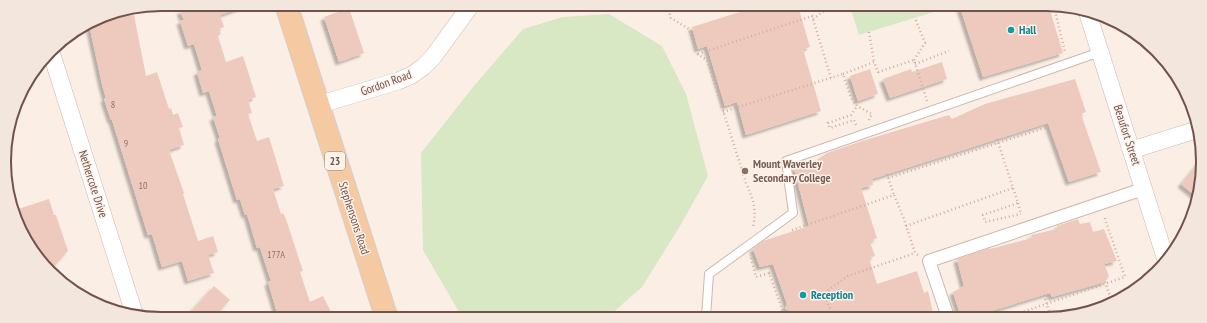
<svg xmlns="http://www.w3.org/2000/svg" width="1207" height="323" font-family="'PT Sans Narrow',sans-serif">
	<style>
		.green { fill: #d8e7c4 }
		.building { fill: #eecabe; filter: url(#shadow) }
		.lines { fill: none; stroke-linecap: round; stroke-linejoin: round }
		.service-casing { stroke: #cdb7af; stroke-width: 10 }
		.pedestrian-casing { stroke: #cdb7af; stroke-width: 14 }
		.minor-casing { stroke: #cdb7af; stroke-width: 18 }
		.primary-casing { stroke: #d7cfcd; stroke-width: 24 }
		.path { stroke: #d3ada1; stroke-width: 2.5; stroke-dasharray: 1 3; stroke-linecap: butt }
		.service { stroke: #fff; stroke-width: 8 }
		.pedestrian { stroke: #fff; stroke-width: 12 }
		.minor { stroke: #fff; stroke-width: 17 }
		.primary { stroke: #f5c9a1; stroke-width: 22 }
		.path-bridge { stroke: #d3ada1; stroke-width: 2.5; stroke-dasharray: 1 3; stroke-linecap: butt }
		.culture-dot { fill: #0f9aa8; stroke: #fef3ea; stroke-width: 1.5 }
		.education-dot { fill: #8d6e63; stroke: #fef3ea; stroke-width: 1.5 }
		.labels { text-anchor: middle; stroke-width: 3; stroke-linejoin: round; paint-order: stroke }
		.number-label { font-size: 10px; fill: #907168 }
		.shield { fill: #fef3ea; stroke: #9b837b; stroke-width: 1 }
		.shield-label { font-size: 11px; font-weight: bold; fill: #71534c }
		.culture-label { font-size: 12px; font-weight: bold; fill: #0d838f; stroke: #fef3ea; text-anchor: start }
		.street-label { font-size: 12px; fill: #71534c; stroke: #fef3ea }
		.education-label { font-size: 12px; font-weight: bold; fill: #785e54; stroke: #fef3ea; text-anchor: start }
		.rim { fill: none; stroke: #71534c; stroke-width: 2 }
	</style>
	<defs>
		<filter id="shadow"><feDropShadow dx="-3.5" dy="3.5" stdDeviation="1" flood-color="#0004"/></filter>
	</defs>
	<rect width="100%" height="100%" fill="#fbefe5"/>
	<path class="green" d="M 850,6 L 950,7 L 859,35 Z
		M 609,14 L 662,46 L 686,94 L 708,176 L 680,226 L 642,287 L 609,316 L 468,317 L 459,312 L 423,250 L 421,153 L 473,87 L 523,29 L 563,17 Z"/>
	<path class="building" d="M 199,4 L 246,4 L 246,6 L 220,15 L 224,27 L 219,29 L 221,34 L 218,36 L 226,62 L 243,56 L 256,97 L 248,100 L 252,113 L 248,114 L 257,141 L 269,137 L 284,186 L 273,189 L 281,214 L 283,213 L 286,219 L 298,256 L 303,271 L 300,272 L 310,302 L 323,296 L 331,312 L 328,313 L 330,316 L 278,316 L 268,282 L 271,281 L 260,247 L 257,248 L 247,214 L 245,215 L 240,199 L 237,200 L 232,184 L 218,139 L 220,138 L 213,117 L 217,116 L 209,91 L 203,93 L 197,72 L 202,70 L 194,44 L 188,46 L 180,21 L 184,20 L 180,11 Z
		M 759,6 L 798,6 L 810,47 L 803,49 L 821,111 L 746,135 L 737,102 L 725,106 L 707,46 L 698,49 L 692,27 Z
		M 960,7 L 1049,7 L 1063,53 L 983,77 Z
		M 349,8 L 364,53 L 339,62 L 324,17 Z
		M 133,10 L 146,76 L 157,72 L 169,109 L 171,108 L 173,115 L 178,113 L 183,127 L 179,128 L 184,145 L 169,150 L 184,193 L 183,194 L 198,241 L 213,236 L 218,252 L 208,255 L 214,273 L 188,281 L 182,261 L 162,267 L 152,234 L 148,235 L 112,120 L 111,120 L 104,99 L 106,98 L 102,84 L 89,24 L 101,16 Z
		M 942,62 L 947,79 L 890,98 L 883,79 L 911,69 L 912,72 Z
		M 870,69 L 878,94 L 858,101 L 850,76 Z
		M 1075,79 L 1086,112 L 1081,114 L 1101,172 L 1069,182 L 1048,123 L 872,179 L 873,185 L 861,188 L 877,238 L 870,242 L 875,256 L 869,258 L 877,284 L 917,271 L 924,293 L 928,291 L 934,317 L 833,317 L 831,311 L 813,317 L 793,317 L 793,312 L 785,309 L 787,304 L 773,264 L 760,267 L 753,249 L 763,241 L 809,226 L 794,168 L 817,160 L 827,153 L 862,141 L 949,115 L 952,119 L 985,104 Z
		M 1200,161 L 1200,192 L 1198,198 L 1181,184 Z
		M 49,199 L 54,215 L 56,215 L 68,251 L 51,270 L 37,258 L 22,227 L 24,226 L 18,209 Z
		M 1078,219 L 1080,224 L 1090,222 L 1093,232 L 1104,229 L 1117,261 L 1104,264 L 1109,276 L 1105,282 L 1052,297 L 1050,293 L 972,317 L 969,310 L 960,314 L 953,292 L 964,286 L 957,259 L 990,248 L 990,249 L 1032,238 L 1031,235 L 1057,229 L 1057,226 Z
		M 214,286 L 230,300 L 215,316 L 187,316 Z"/>
	<g class="lines">
		<defs>
			<path id="service" d="M 706,317 L 709,274 L 793,213 L 786,161 L 1100,52"/>
			<path id="pedestrian" d="M 948,317 L 929,261 L 1143,189"/>
			<path id="minor" d="M 1087,11 L 1166,260
				M 51,52 L 135,316
				M 318,105 L 398,81 L 412,75 L 423,67 L 433,57 L 471,5
				M 1132,150 L 1199,129"/>
			<path id="primary" d="M 286,4 L 386,316"/>
		</defs>
		<use href="#service" class="service-casing"/>
		<use href="#pedestrian" class="pedestrian-casing"/>
		<use href="#minor" class="minor-casing"/>
		<use href="#primary" class="primary-casing"/>
		<path class="path" d="M 667,6 L 671,18 L 689,29 L 697,54 L 707,60 L 746,183 C 753,199 757,209 753,227
			M 958,7 L 981,80
			M 1054,7 L 1065,52
			M 813,19 L 831,6
			M 869,32 L 874,62
			M 698,54 L 812,16 L 831,78
			M 914,60 L 925,43 L 915,18
			M 915,64 L 949,51
			M 843,74 L 874,62 L 878,72 L 914,60 L 927,101
			M 723,112 L 843,74 L 851,98 L 857,106 L 872,114 L 869,120
			M 856,125 L 854,120 L 830,128 L 828,123 L 851,115 L 857,106
			M 997,139 L 1018,203 L 983,215 L 985,222 L 1021,214
			M 887,174 L 894,195
			M 888,178 L 1048,127 L 1064,171
			M 1018,203 L 1021,214
			M 906,226 L 1013,188
			M 792,230 L 894,195 L 904,219 L 915,253 L 918,255
			M 751,258 L 756,277 L 769,273 L 785,317
			M 769,273 L 776,271
			M 993,311 L 996,318
			M 832,312 L 825,298 L 827,291 L 848,276 L 915,253
			M 784,316 L 793,312
			M 1005,318 L 1125,277 L 1104,216"/>
		<use href="#service" class="service"/>
		<use href="#pedestrian" class="pedestrian"/>
		<use href="#minor" class="minor"/>
		<use href="#primary" class="primary"/>
		<path class="path-bridge" d="M 1105,282 L 1113,304
			M 1044,295 L 1051,318"/>
	</g>
	<g class="culture-dot">
		<circle cx="1011" cy="30" r="4"/>
		<circle cx="803" cy="295" r="4"/>
	</g>
	<circle class="education-dot" cx="745" cy="171" r="4"/>
	<g class="labels">
		<g class="number-label">
			<text x="113" y="108">8</text>
			<text x="126" y="147">9</text>
			<text x="143" y="189">10</text>
			<text x="276" y="258">177A</text>
		</g>
		<rect class="shield" x="325" y="152" width="20" height="18" rx="3"/>
		<g class="shield-label">
			<text x="335" y="165">23</text>
		</g>
		<g class="culture-label">
			<text x="1019" y="34">Hall</text>
			<text x="811" y="299">Reception</text>
		</g>
		<g class="street-label">
			<text transform="translate(386 83) rotate(-20)" y="4">Gordon Road</text>
			<text transform="translate(1127 135) rotate(72)" y="4">Beaufort Street</text>
			<text transform="translate(93 184) rotate(72)" y="4">Nethercote Drive</text>
			<text transform="translate(354 218) rotate(72)" y="4">Stephensons Road</text>
		</g>
		<g class="education-label">
			<text x="753" y="168">Mount Waverley<tspan x="753" dy="14">Secondary College</tspan></text>
		</g>
	</g>
	<path d="M0 0H1207V323H0ZM161 11H1046A150 150 0 0 1 1196 161V162A150 150 0 0 1 1046 312H161A150 150 0 0 1 11 162V161A150 150 0 0 1 161 11Z" fill="#f3e6dd" fill-rule="evenodd"/>
	<path class="rim" d="M161 11H1046A150 150 0 0 1 1196 161V162A150 150 0 0 1 1046 312H161A150 150 0 0 1 11 162V161A150 150 0 0 1 161 11Z"/>
</svg>
